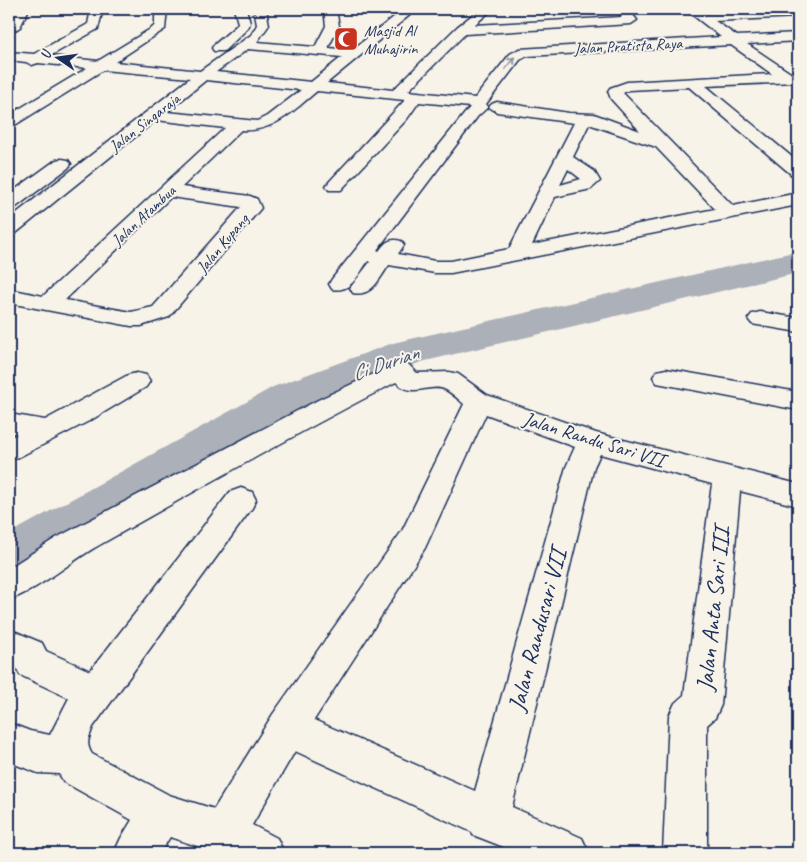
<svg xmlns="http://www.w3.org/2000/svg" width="807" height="862" font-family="Caveat,sans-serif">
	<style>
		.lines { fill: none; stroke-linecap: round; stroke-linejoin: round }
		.river { fill: #acb0b9; fill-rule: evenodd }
		.minor-casing { stroke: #1b2f5e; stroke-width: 3 }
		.minor { fill: #f7f3e8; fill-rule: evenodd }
		.oneway { stroke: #8991a3 }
		.labels { text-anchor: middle; stroke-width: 4; stroke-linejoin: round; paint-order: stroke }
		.far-poi-label { font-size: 16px; fill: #1b2f5e; stroke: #f7f3e8; text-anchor: start }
		.far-street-label { font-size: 16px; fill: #1b2f5e; stroke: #f7f3e8 }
		.street-label { font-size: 20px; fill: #1b2f5e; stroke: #f7f3e8 }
		.water-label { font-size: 21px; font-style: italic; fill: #465679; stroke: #f7f3e8 }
		.near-street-label { font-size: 24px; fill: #1b2f5e; stroke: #f7f3e8 }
	</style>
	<rect width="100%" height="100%" fill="#f7f3e8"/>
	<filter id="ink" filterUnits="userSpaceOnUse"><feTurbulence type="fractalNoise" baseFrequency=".02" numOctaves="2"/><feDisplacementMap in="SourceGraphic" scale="10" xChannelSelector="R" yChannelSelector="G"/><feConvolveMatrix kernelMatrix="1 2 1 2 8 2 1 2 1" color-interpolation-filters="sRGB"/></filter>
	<g filter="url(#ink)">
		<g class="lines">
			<path class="river" d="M 798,251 L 798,273 L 421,362 L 305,409 L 29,577 L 9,584 L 9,534 L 273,387 L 393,343 Z"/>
			<defs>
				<path id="minor" d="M 17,9 L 29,9 L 20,27 L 9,34 L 9,24 Z
					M 91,9 L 103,9 L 98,29 L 50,56 L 98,61 L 152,28 L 155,25 L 155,9 L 167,9 L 165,29 L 115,62 L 200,71 L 251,35 L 257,25 L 254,9 L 266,9 L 269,25 L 257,42 L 315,47 L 326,26 L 324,9 L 336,9 L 339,26 L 328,48 L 352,50 L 404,9 L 417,9 L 327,83 L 393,90 L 457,27 L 480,9 L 493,9 L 474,25 L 622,17 L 616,9 L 628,9 L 637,20 L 631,24 L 465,34 L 408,91 L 475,98 L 510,54 L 519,49 L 721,37 L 685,9 L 698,9 L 706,14 L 798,10 L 798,17 L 715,21 L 737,36 L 798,33 L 798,41 L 747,44 L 795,76 L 797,79 L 795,82 L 706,86 L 798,162 L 798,176 L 792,175 L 689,87 L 629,90 L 623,93 L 733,206 L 798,193 L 798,205 L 451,273 L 435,273 L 389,265 C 379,279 372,297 353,293 L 350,288 L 370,262 L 368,261 C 358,275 351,293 332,289 L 329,284 L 332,279 L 470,107 L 419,102 L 407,119 L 341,190 L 329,190 L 326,186 L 329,182 L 405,100 L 317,91 C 294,110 273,133 241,130 L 182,187 L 250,196 L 257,199 L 261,208 L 169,317 L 141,326 L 131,326 L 9,303 L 9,289 L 43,296 L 225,128 L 156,120 L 16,233 L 9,235 L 9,219 L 190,78 L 103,70 L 15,125 L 9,127 L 9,115 L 87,68 L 38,63 L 32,65 L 26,62 L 9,60 L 9,52 L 34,54 L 88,24 ZM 731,45 L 772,74 L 627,82 L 610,88 L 608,91 L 611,99 L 640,131 L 594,114 L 569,113 L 497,102 L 492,104 L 489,107 L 497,112 L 574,123 L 509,249 L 451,261 L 435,261 L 398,254 L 404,245 L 401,241 C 389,238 386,242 379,251 L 377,250 L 478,116 L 488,107 L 486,104 L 520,60 L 527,56 ZM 248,49 L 342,57 L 311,82 L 216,72 ZM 206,80 L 301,90 L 267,116 L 257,121 L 167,112 ZM 589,124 L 656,147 L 715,209 L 532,245 L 555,197 L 591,189 L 600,181 L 594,171 L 573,157 ZM 568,169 L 581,179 L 560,185 ZM 171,197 L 241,207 L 153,307 L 131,312 L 65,300 Z
					M 234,9 L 246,9 L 250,23 L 248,28 L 224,51 L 214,51 L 212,48 L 214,45 L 236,26 L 238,23 Z
					M 62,159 L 68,160 L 71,164 L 68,168 L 16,207 L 9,209 L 9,194 L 56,160 Z
					M 760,312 L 798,318 L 798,332 L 752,324 L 748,319 L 752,314 Z
					M 399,362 L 408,364 L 417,373 L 449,372 L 458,374 L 487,395 L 596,433 L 798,484 L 798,506 L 740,491 L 721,705 L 715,718 L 707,725 L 707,853 L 663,853 L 669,716 L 675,703 L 684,695 L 712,484 L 600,454 L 594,467 L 512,807 L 582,838 L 589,853 L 519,853 L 473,835 L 472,832 L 295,751 L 252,825 L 277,838 L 284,853 L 218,853 L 170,837 L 160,853 L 114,853 L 121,838 L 132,820 L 64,782 L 59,774 L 38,773 L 9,762 L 9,723 L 30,731 L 50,735 L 69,698 L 20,675 L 16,667 L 9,663 L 9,629 L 42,643 L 46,651 L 90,671 L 230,492 L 241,488 L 252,492 L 256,500 L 252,508 L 93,727 C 89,738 85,743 92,754 L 169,795 L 214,809 L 273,714 L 402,531 L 464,404 C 458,399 451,392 444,389 C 428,383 413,399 396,382 C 297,433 200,488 103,543 C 73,559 40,589 9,600 L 9,568 L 56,538 L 318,400 ZM 486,414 L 575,447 L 566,467 L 475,791 L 314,720 L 425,548 Z
					M 666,369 L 798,392 L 798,410 L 657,383 L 653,377 L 657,371 Z
					M 137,373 L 146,375 L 150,381 L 146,387 L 91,420 L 19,457 L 9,460 L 9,438 L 17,434 L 9,432 L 9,414 L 45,420 L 128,375 Z"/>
			</defs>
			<use href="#minor" class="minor-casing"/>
			<use href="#minor" class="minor"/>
		</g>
		<defs><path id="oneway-shaft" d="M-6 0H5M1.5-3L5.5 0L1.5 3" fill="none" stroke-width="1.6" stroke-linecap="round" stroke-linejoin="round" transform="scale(1.25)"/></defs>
		<use class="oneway" href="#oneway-shaft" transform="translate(510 63) rotate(-52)"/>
	</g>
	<defs>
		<symbol id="mosque-square" viewBox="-11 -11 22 22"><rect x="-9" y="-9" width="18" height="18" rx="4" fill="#c8321e" stroke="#f7f3e8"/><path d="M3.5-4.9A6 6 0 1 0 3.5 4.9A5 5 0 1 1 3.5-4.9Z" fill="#fff"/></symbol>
	</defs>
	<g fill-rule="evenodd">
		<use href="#mosque-square" x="332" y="25" width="28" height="28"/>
	</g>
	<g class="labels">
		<g class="far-poi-label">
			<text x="364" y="36">Masjid Al<tspan x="364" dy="18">Muhajirin</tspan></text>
		</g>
		<g class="far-street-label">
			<text transform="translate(628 45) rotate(-3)" y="6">Jalan Pratista Raya</text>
			<text transform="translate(144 122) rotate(-38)" y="6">Jalan Singaraja</text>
			<text transform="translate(143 215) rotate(-43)" y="6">Jalan Atambua</text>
			<text transform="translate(222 243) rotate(-50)" y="6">Jalan Kupang</text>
		</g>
		<g class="street-label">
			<text transform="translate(594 439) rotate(17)" y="7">Jalan Randu Sari VII</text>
		</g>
		<g class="water-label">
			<text transform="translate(385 363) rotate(-19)" y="7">Ci Durian</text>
		</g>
		<g class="near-street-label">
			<text transform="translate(713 609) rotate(-84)" y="8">Jalan Anta Sari III</text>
			<text transform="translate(537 630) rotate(-75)" y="8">Jalan Randusari VII</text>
		</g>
	</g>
	<rect width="807" height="862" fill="none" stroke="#f7f3e8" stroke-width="30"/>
	<rect x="15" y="15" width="777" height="832" fill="none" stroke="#1b2f5e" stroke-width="2" filter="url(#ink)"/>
	<g transform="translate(58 58) rotate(283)" stroke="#f7f3e8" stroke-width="4" paint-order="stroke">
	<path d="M0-4L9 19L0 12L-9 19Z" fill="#1b2f5e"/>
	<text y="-8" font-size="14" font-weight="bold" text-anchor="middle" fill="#1b2f5e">U</text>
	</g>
</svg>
